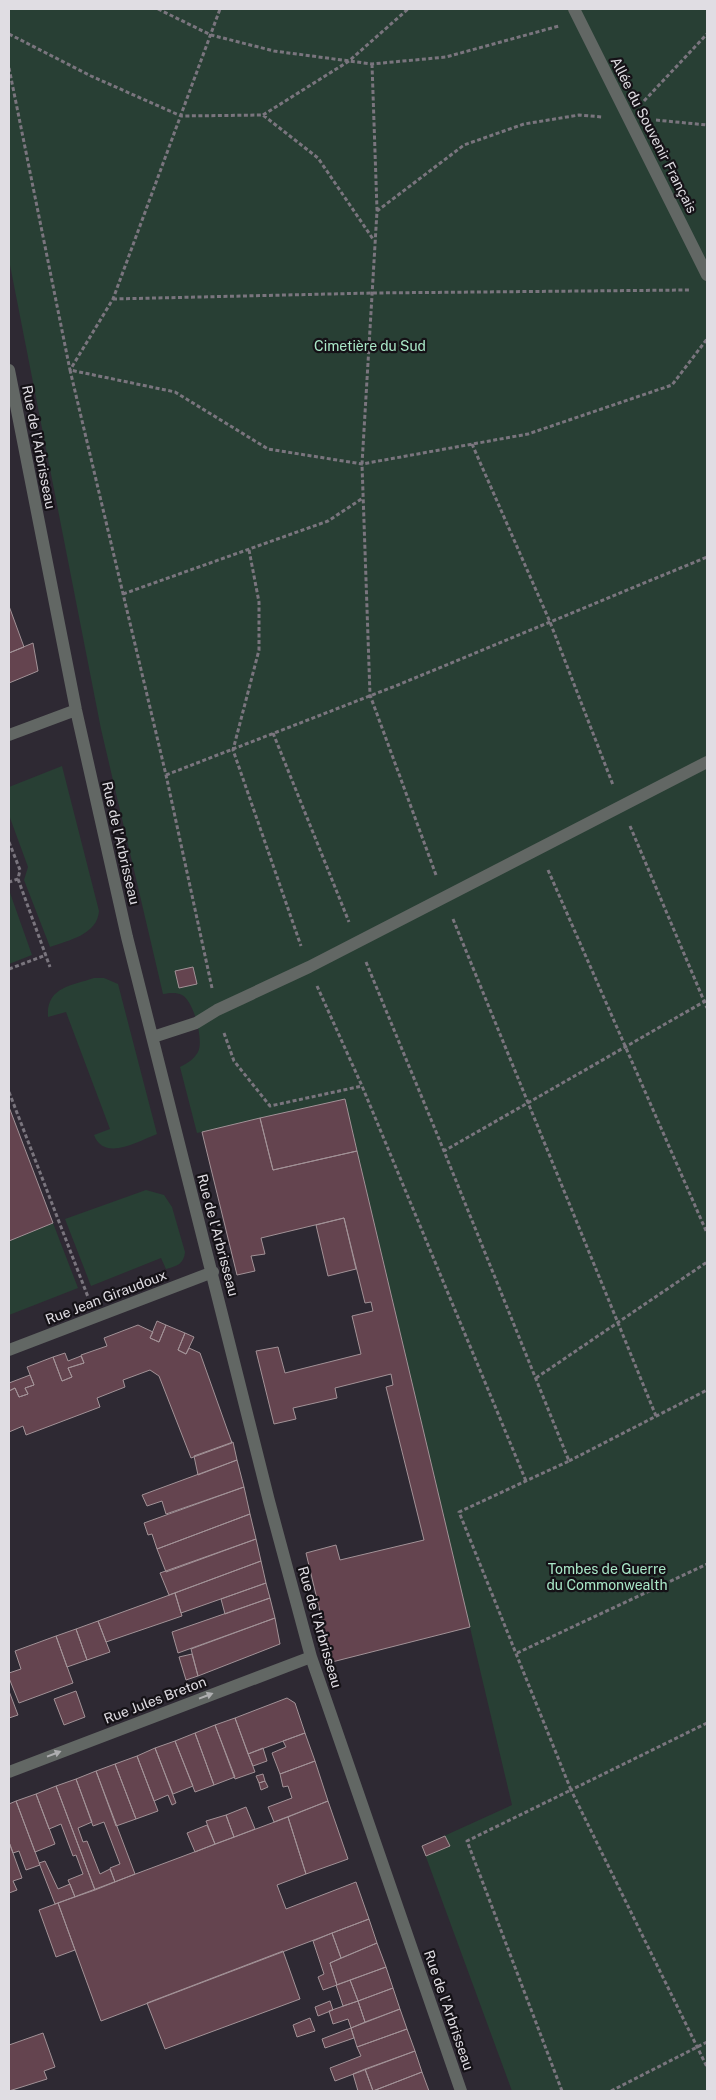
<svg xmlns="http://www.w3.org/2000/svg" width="716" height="2100" font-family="'Public Sans',sans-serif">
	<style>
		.green { fill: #283f34 }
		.building { fill: #64444f; stroke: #a29297 }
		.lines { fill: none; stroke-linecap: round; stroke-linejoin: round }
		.path { stroke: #7a757e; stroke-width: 3; stroke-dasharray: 4 2.5; stroke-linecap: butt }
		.street { stroke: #626764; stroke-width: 12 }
		.oneway { fill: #aeaeb0 }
		.labels { text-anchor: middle; stroke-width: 4.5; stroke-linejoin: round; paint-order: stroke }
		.street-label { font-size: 14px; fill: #e0dde3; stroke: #151217 }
		.park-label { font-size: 14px; fill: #aae8c8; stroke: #151217 }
	</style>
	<rect width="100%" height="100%" fill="#2e2933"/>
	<path class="green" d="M 9,9 L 707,9 L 707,2091 L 512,2091 L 422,1846 L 512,1805 L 345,1099 L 197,1133 L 180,1067 C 188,1063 193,1060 198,1052 C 204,1041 194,1001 182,995 C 176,992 170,993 163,994 L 101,729 L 9,260 Z
		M 62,766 L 99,911 C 97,935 69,940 50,947 L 24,880 L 28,867 L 9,815 L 9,787 Z
		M 9,890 L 32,955 L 9,964 Z
		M 94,978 L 104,978 L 118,984 L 157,1134 C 139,1141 104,1162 94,1135 L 110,1129 L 66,1012 L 48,1017 C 46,987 71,986 94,978 Z
		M 146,1190 L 164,1195 L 172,1207 L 185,1252 C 184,1264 177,1266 166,1269 L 161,1258 L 91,1286 L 65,1219 Z
		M 53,1223 L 78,1288 L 9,1315 L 9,1241 Z"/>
	<path class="building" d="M 9,606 L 24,647 L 9,653 Z
		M 33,643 L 38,671 L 9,683 L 9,653 Z
		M 193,967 L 197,984 L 179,988 L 175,971 Z
		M 345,1099 L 357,1151 L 273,1170 L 260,1118 Z
		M 9,1107 L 53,1223 L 9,1241 Z
		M 260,1118 L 273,1170 L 357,1151 L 470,1627 L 332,1662 L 306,1553 L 336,1545 L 340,1560 L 424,1540 L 386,1387 L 393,1385 L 391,1374 L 335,1388 L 337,1398 L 293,1408 L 296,1419 L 274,1424 L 256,1351 L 278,1347 L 285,1373 L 361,1354 L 352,1316 L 373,1311 L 371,1302 L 365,1303 L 344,1218 L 261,1238 L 265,1254 L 251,1256 L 255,1271 L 237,1275 L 202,1132 Z
		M 344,1218 L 356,1269 L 328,1276 L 316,1225 Z
		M 157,1321 L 166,1325 L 159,1342 L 150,1338 Z
		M 138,1325 L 153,1332 L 150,1338 L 159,1342 L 166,1325 L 185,1333 L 178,1350 L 186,1354 L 189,1348 L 200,1353 L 232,1443 L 191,1458 L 159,1376 L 150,1370 L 123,1380 L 125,1387 L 97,1398 L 100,1407 L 26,1435 L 23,1426 L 9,1432 L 9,1391 L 15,1388 L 19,1397 L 28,1394 L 25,1388 L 34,1385 L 27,1367 L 53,1357 L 62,1381 L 72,1377 L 68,1368 L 84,1363 L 81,1355 L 107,1346 L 104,1338 Z
		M 185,1333 L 194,1337 L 186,1354 L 178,1350 Z
		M 65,1353 L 68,1361 L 81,1356 L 84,1363 L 68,1368 L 72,1377 L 62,1381 L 53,1357 Z
		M 30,1375 L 34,1385 L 25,1388 L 28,1394 L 19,1397 L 15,1388 L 9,1391 L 9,1383 Z
		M 233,1442 L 237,1460 L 198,1475 L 194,1456 Z
		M 237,1460 L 244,1487 L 166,1514 L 162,1501 L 147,1506 L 142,1495 Z
		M 244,1487 L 250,1514 L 157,1549 L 152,1534 L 148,1535 L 144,1523 Z
		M 250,1514 L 256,1539 L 166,1572 L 157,1549 Z
		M 256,1539 L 261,1561 L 169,1595 L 160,1573 Z
		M 261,1561 L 266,1583 L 181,1613 L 175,1593 Z
		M 266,1583 L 270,1598 L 225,1614 L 221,1599 Z
		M 175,1593 L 182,1616 L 106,1642 L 98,1621 Z
		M 270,1598 L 275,1618 L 178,1653 L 172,1632 Z
		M 275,1618 L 280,1644 L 198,1676 L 191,1649 Z
		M 98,1621 L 110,1652 L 87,1660 L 76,1629 Z
		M 76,1629 L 87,1660 L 67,1667 L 56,1636 Z
		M 56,1636 L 73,1683 L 19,1703 L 9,1678 L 9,1673 L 21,1669 L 15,1651 Z
		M 192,1654 L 198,1676 L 186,1680 L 179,1657 Z
		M 9,1691 L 18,1715 L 9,1718 Z
		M 76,1691 L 85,1717 L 64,1725 L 54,1699 Z
		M 287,1698 L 295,1703 L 305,1733 L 248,1754 L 235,1718 Z
		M 235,1718 L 255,1772 L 235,1779 L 215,1725 Z
		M 215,1725 L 235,1777 L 214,1785 L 195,1733 Z
		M 195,1733 L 214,1785 L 195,1792 L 175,1741 Z
		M 305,1733 L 315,1761 L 280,1774 L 272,1753 L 286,1747 L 283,1741 Z
		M 175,1741 L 193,1786 L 173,1794 L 155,1748 Z
		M 155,1748 L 176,1803 L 172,1805 L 168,1795 L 154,1801 L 137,1756 Z
		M 263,1748 L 267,1761 L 253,1766 L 248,1754 Z
		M 137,1756 L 158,1811 L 136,1819 L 115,1764 Z
		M 315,1761 L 328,1801 L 274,1822 L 268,1807 L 292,1798 L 288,1786 L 283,1787 L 280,1774 Z
		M 115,1764 L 136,1819 L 116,1826 L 96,1771 Z
		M 96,1771 L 135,1874 L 115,1882 L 110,1868 L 120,1864 L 104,1822 L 93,1826 L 76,1779 Z
		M 263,1774 L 265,1781 L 259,1783 L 256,1776 Z
		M 76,1779 L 92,1822 L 78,1828 L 83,1842 L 87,1841 L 100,1874 L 110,1869 L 115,1882 L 95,1890 L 56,1786 Z
		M 265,1781 L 268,1787 L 261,1790 L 259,1783 Z
		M 56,1786 L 95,1890 L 75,1897 L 68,1880 L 83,1874 L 76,1855 L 73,1856 L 61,1824 L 49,1829 L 36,1794 Z
		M 36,1794 L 55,1844 L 35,1852 L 16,1801 Z
		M 16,1801 L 40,1865 L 26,1870 L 19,1851 L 13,1853 L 9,1842 L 9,1804 Z
		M 328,1801 L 348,1859 L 306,1874 L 288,1817 Z
		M 246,1807 L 255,1829 L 234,1837 L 226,1815 Z
		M 226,1815 L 234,1837 L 215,1844 L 206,1821 Z
		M 288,1817 L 306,1874 L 277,1885 L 286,1909 L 356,1882 L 369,1919 L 101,2021 L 58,1903 Z
		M 207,1825 L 215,1844 L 195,1852 L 187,1833 Z
		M 445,1836 L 450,1846 L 426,1856 L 422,1846 Z
		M 9,1842 L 22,1878 L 13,1881 L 17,1890 L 9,1893 Z
		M 45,1861 L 58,1889 L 70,1884 L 75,1897 L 55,1904 L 39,1863 Z
		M 58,1903 L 75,1950 L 56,1957 L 39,1910 Z
		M 369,1919 L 377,1943 L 341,1958 L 332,1933 Z
		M 332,1933 L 341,1958 L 330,1963 L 337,1985 L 323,1990 L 318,1977 L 324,1974 L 313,1941 Z
		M 377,1943 L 386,1967 L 337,1985 L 330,1963 Z
		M 283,1951 L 300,1999 L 165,2049 L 147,2003 Z
		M 386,1967 L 393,1988 L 358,2001 L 350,1980 Z
		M 350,1980 L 358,2001 L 343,2006 L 336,1985 Z
		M 393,1988 L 400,2009 L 365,2022 L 358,2001 Z
		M 330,2001 L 333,2010 L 318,2016 L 315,2007 Z
		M 358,2001 L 365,2022 L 351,2028 L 348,2019 L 333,2024 L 329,2011 Z
		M 400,2009 L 407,2029 L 357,2047 L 351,2028 Z
		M 310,2018 L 315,2031 L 297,2037 L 293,2025 Z
		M 351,2028 L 354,2038 L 325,2048 L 322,2039 Z
		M 407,2029 L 415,2051 L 335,2081 L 330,2068 L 361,2056 L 357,2047 Z
		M 43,2033 L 55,2067 L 44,2071 L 47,2079 L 9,2091 L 9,2045 Z
		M 415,2051 L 422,2072 L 373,2091 L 365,2069 Z
		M 365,2069 L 373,2091 L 358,2091 L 353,2074 Z
		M 422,2072 L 429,2091 L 372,2091 L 373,2091 Z"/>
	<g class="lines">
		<path class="path" d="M 158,9 L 211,35 L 274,51 L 372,64 L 446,57 L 559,26
			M 9,34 L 91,76 L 181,116 L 263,115 L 318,158 L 373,239
			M 372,64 L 377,210
			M 9,68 L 70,370 L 113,299 L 220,9
			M 644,101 L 707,34
			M 263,115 L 349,61 L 408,9
			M 656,120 L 707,125
			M 113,299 L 372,293 L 689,290
			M 472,444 L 550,622 L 613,785
			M 249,550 L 259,602 L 259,650 L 233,750 L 301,946
			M 123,594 L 328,521 L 363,498
			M 273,733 L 349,922
			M 166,775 L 398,685 L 707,557
			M 630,826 L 707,1008
			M 9,842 L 20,870 L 18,879 L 9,882
			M 548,870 L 707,1233
			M 436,875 L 370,695 L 362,464 L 377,211 L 464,145 L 524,124 L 579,115 L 602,117
			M 18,879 L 50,967
			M 453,919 L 656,1416
			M 366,962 L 444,1151
			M 9,969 L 46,955
			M 317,986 L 362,1086 L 526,1481
			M 212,988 L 166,775 L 70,370 L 175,392 L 268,449 L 362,464 L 528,434 L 672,385 L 707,339
			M 224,1033 L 234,1061 L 270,1106 L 362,1086
			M 9,1092 L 88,1297
			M 536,1378 L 707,1262
			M 569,1461 L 707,1390
			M 517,1653 L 707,1564
			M 707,1723 L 571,1790 L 707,2067
			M 562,2091 L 467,1841 L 571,1790 L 459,1512 L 569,1461 L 444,1151 L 707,1000
			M 611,2091 L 707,2042"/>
		<path class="street" d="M 574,9 L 707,275
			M 9,370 L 76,710 L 127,937 L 269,1501 L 311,1657 L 461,2091
			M 9,735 L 76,710
			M 153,1037 L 196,1023 L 217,1010 L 309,967 L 707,762
			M 9,1350 L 213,1272
			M 9,1772 L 311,1657"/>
	</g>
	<defs><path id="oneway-solid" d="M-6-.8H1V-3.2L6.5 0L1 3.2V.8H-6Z" transform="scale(1.25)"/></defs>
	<g class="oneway">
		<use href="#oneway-solid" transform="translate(206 1696) rotate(-21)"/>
		<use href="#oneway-solid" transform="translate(54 1754) rotate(-21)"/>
	</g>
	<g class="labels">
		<g class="street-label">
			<text transform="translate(654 135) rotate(63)" y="5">Allée du Souvenir Français</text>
			<text transform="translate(39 447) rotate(79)" y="5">Rue de l'Arbrisseau</text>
			<text transform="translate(121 843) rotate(77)" y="5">Rue de l'Arbrisseau</text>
			<text transform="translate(218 1235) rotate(75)" y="5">Rue de l'Arbrisseau</text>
			<text transform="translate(106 1297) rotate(-21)" y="5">Rue Jean Giraudoux</text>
			<text transform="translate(320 1627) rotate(74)" y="5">Rue de l'Arbrisseau</text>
			<text transform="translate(155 1700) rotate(-21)" y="5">Rue Jules Breton</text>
			<text transform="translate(449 2010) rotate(71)" y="5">Rue de l'Arbrisseau</text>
		</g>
		<g class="park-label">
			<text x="370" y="351">Cimetière du Sud</text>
			<text x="607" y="1574">Tombes de Guerre<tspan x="607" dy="16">du Commonwealth</tspan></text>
		</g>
	</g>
	<rect width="716" height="2100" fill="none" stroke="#e0dde3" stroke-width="20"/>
</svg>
